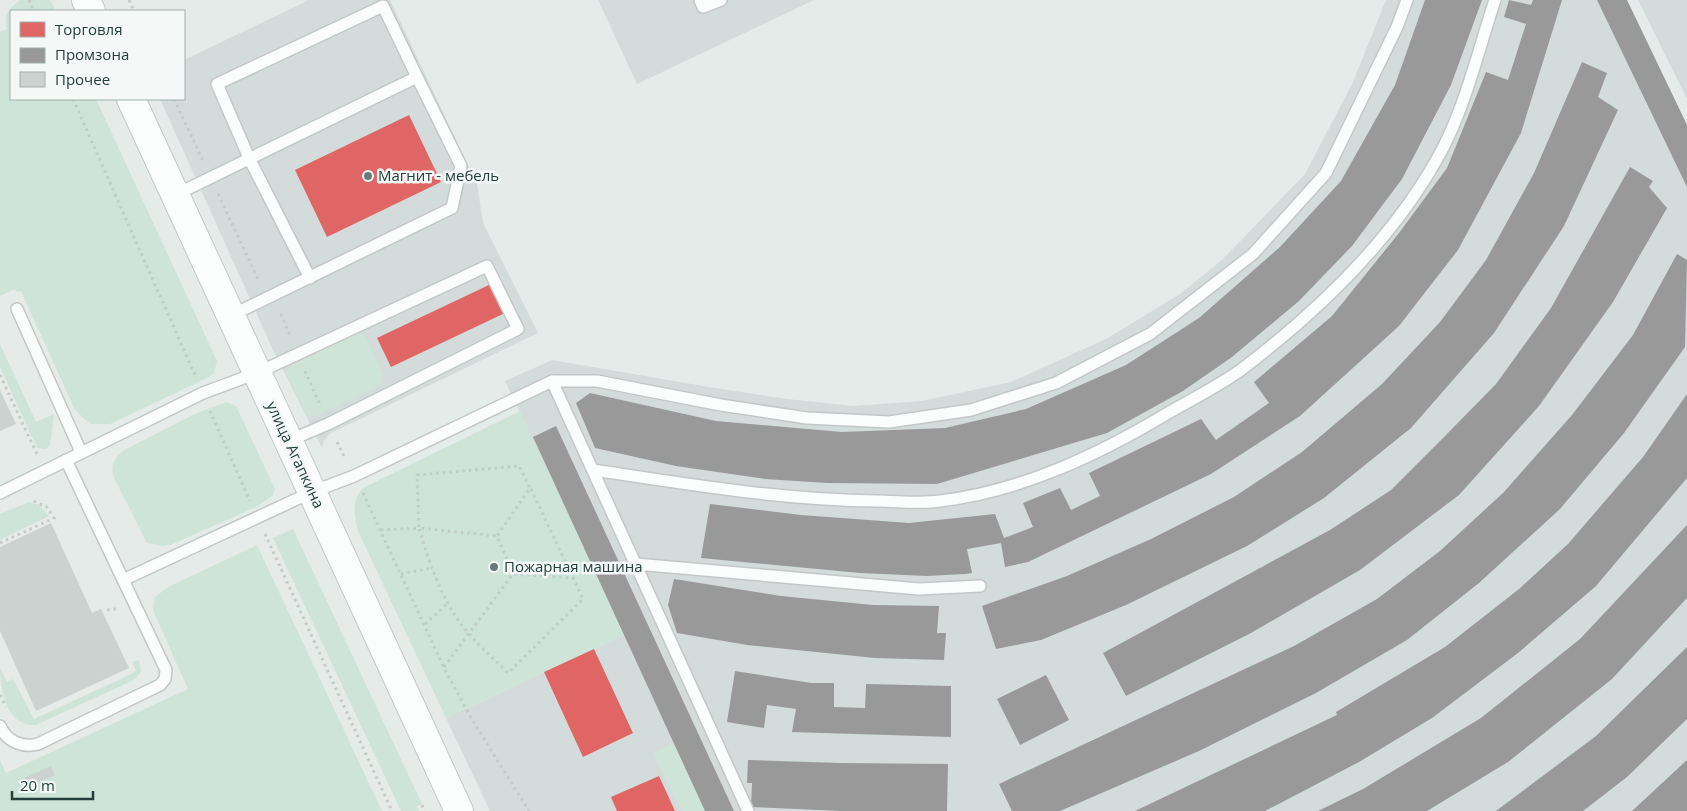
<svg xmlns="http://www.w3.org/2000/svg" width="1687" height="811" font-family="'Open Sans',sans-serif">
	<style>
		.built { fill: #d3dcda }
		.green { fill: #cee4d8 }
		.shops { fill: #e06666 }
		.industry { fill: #999 }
		.building { fill: #ccd2d0 }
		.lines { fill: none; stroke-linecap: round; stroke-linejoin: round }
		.lane-casing { stroke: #c2c8c6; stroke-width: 14 }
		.secondary-casing { stroke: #c1c8c7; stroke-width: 30 }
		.path { stroke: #c1cbc9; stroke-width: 3; stroke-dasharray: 2.5 4; stroke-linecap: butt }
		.lane { stroke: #fbfcfc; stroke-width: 11 }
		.secondary { stroke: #fbfcfc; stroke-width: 28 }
		.poi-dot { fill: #667b79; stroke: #f4f9f8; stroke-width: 2 }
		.labels { text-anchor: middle; stroke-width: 5; stroke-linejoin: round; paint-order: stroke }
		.poi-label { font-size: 15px; fill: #223f3c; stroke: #f4f9f8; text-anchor: start }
		.street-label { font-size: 15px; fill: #223f3c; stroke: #f4f9f8 }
	</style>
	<rect width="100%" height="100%" fill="#e5ebe9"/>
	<path class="built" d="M 309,0 L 390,0 L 477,184 L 483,223 L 538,333 L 331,433 L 324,440 L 322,448 L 273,350 L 160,99 L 184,99 L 184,60 Z
		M 598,0 L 814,0 L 637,84 Z
		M 1386,0 L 1627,0 L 1687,125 L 1687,811 L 490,811 L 446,718 L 624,635 L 505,381 L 552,360 L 709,387 L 787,399 L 853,406 L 922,401 L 1011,382 L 1106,339 L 1180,294 L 1222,260 L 1305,174 L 1352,84 Z
		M 1638,0 L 1687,0 L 1687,99 Z"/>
	<path class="green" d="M 21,0 L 50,0 L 56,11 L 11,11 L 11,99 L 96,99 L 217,361 L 214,373 L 209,377 L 110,424 L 90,424 L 75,410 L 21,291 L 17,292 L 15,289 L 0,296 L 0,32 L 7,29 C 2,15 10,7 21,0 Z
		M 358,333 L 366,338 L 383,375 L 382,382 L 375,388 L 314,417 L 305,415 L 286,373 L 287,368 Z
		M 0,344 L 36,422 L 54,414 L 50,445 L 46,449 L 37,448 L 0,367 Z
		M 226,402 L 236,406 L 275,489 L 273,495 L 258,506 L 173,544 L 162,546 L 147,543 L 113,476 C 111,463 115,458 124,450 L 195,414 Z
		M 520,411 L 624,635 L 446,718 L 358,531 C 354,515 351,501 363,488 Z
		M 29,502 L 39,505 L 49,516 L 0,540 L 0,514 Z
		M 293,529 L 422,804 L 417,806 L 419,811 L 401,811 L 273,538 Z
		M 257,545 L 382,811 L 0,811 L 0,760 L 6,773 L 188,689 L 153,610 L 155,597 L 168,587 Z
		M 139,660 L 141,672 L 134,680 L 36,725 C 7,727 0,691 0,668 L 7,682 L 13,679 L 34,719 L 125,677 L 136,671 L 132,662 Z
		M 674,743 L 705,811 L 682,811 L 653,753 Z"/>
	<path class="shops" d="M 409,115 L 441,182 L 327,237 L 295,170 Z
		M 491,284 L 505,313 L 391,367 L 377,338 Z
		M 594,649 L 633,733 L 583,757 L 544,672 Z
		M 659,776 L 675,811 L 617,811 L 611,797 Z"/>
	<path class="industry" d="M 1425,0 L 1482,0 L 1451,85 L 1402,179 L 1352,246 L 1299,301 L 1232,357 L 1183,391 L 1107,433 L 937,484 L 827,483 L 765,479 L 676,466 L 595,448 L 576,403 L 590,393 L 716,421 L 842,432 L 945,428 L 1026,409 L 1126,365 L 1199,318 L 1280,247 L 1341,181 L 1395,85 Z
		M 1509,0 L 1531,5 L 1533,0 L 1562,0 L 1521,133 L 1458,250 L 1399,326 L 1300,416 L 1211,474 L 1028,562 L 1005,567 L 1001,543 L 967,549 L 972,573 L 965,574 L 927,576 L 860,573 L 701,558 L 710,504 L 801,515 L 909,523 L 995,514 L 1004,538 L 1033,527 L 1023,503 L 1060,488 L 1071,510 L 1100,496 L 1089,473 L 1201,419 L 1216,440 L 1269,403 L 1254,382 L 1332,316 L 1399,233 L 1447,168 L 1486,72 L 1508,80 L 1526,24 L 1504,17 Z
		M 1597,0 L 1627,0 L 1687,125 L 1687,187 Z
		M 1582,62 L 1607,73 L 1598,97 L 1618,110 L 1564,226 L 1494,333 L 1411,428 L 1324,498 L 1247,546 L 1126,605 L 1041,640 L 996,649 L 982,606 L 1067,576 L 1151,539 L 1234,497 L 1302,452 L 1382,384 L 1440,322 L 1486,260 L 1534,173 Z
		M 1630,167 L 1653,181 L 1649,187 L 1667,208 L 1613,302 L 1539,406 L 1459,495 L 1360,570 L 1251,633 L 1126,696 L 1103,653 L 1330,530 L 1391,490 L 1444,437 L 1496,384 L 1551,308 Z
		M 1677,254 L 1687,260 L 1685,347 L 1624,433 L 1560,509 L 1479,583 L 1407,640 L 1316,693 L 1199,751 L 1060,811 L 1012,811 L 999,784 L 1294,646 L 1377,599 L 1440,551 L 1504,492 L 1572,415 L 1633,335 Z
		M 1687,394 L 1687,478 L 1596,586 L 1518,653 L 1432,718 L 1359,762 L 1265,811 L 1135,811 L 1337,715 L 1336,712 L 1445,647 L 1519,589 L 1568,544 L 1643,457 Z
		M 556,426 L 734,811 L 705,811 L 533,437 Z
		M 1687,525 L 1687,598 L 1612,679 L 1508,762 L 1427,811 L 1318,811 L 1363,789 L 1481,718 L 1580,639 Z
		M 674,579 L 781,596 L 873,605 L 939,606 L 937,633 L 946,633 L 944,660 L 875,658 L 747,645 L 677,633 L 668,605 Z
		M 1687,647 L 1687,719 L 1627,777 L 1583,811 L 1496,811 L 1596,736 Z
		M 735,671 L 811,683 L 834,683 L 834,707 L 865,708 L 866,684 L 951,686 L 951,737 L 792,732 L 796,709 L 767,705 L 764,728 L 727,722 Z
		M 1046,675 L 1069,720 L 1020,745 L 997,699 Z
		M 748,760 L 840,763 L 948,764 L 947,811 L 842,811 L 751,807 L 752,783 L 747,783 Z
		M 1687,760 L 1687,811 L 1632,811 Z"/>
	<path class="building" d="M 0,390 L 16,424 L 0,431 Z
		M 51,523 L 92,613 L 101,609 L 129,668 L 36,711 L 0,631 L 0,547 Z
		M 51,766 L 55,775 L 26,788 L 22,779 Z"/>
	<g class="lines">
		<defs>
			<path id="lane" d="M 700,0 L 703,7 L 721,0
				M 175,195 L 417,77 L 461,166 L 452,208 L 230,316
				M 310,278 L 250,160 L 217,84 L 383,6 L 417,77
				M 17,309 L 81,452
				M 552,381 L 597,381 L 721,405 L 807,418 L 889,422 L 971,410 L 1056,383 L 1150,334 L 1253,254 L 1326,173 L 1397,27 L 1407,0
				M 593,470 C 687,484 781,500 877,501 C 898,501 920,504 940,501 C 1022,491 1098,455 1168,413 C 1192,399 1219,386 1242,369 C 1321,309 1398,235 1444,146 C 1467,100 1479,48 1495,0
				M 0,493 L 203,393 L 257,373 L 487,266 L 518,329 L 328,424 L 288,441
				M 636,564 L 919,589 L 980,586
				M 123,580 L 312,492 L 354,476 L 552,381 L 748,811
				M 0,726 C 7,742 23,748 38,744 L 160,685 L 165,679 L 166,670 L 66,460"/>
			<path id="secondary" d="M 86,0 L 91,11
				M 131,99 L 459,811"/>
		</defs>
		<use href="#lane" class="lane-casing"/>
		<use href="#secondary" class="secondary-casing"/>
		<path class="path" d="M 29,0 L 34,11
			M 129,0 L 134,11
			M 73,99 L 195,375
			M 174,99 L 203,161
			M 218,194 L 259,281
			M 281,314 L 291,338
			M 305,371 L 321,407
			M 0,375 L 37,454
			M 210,411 L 250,501
			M 337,442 L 345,458
			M 531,489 L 573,578
			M 363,493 L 444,668 L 471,718 L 529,811
			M 381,530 L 419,528 L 417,475 L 519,466 L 530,488 L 497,536 L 513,574 L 573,578 L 583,599 L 508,673 C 495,660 481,648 470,635 C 443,605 430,565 419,528 L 497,536
			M 265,534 L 392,811
			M 0,543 L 54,518 L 47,507 L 31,500
			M 401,574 L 431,568
			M 107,610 L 116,609
			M 425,624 L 448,603
			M 444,667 L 513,574
			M 0,695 L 6,707
			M 422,805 L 425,811"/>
		<use href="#lane" class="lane"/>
		<use href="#secondary" class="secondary"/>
	</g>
	<g class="poi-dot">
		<circle cx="368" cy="176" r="5"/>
		<circle cx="494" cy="567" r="5"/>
	</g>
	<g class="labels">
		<g class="poi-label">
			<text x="378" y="181">Магнит - мебель</text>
			<text x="504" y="572">Пожарная машина</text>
		</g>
		<g class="street-label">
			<text transform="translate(295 455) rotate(65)" y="5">улица Агапкина</text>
		</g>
	</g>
	<rect x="10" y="10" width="175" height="90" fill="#f4f9f8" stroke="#a0afad"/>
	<rect x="20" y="22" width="25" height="15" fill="#e06666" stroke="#a0afad"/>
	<text x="55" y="35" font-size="15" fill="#223f3c">Торговля</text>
	<rect x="20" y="48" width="25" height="15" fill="#999999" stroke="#a0afad"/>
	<text x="55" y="60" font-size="15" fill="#223f3c">Промзона</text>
	<rect x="20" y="72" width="25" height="15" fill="#ccd2d0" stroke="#a0afad"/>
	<text x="55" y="85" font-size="15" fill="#223f3c">Прочее</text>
	<path d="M12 791v8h81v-8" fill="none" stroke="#223f3c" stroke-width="2.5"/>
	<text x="20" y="791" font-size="15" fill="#223f3c" stroke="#f4f9f8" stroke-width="4" paint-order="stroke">20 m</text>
</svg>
